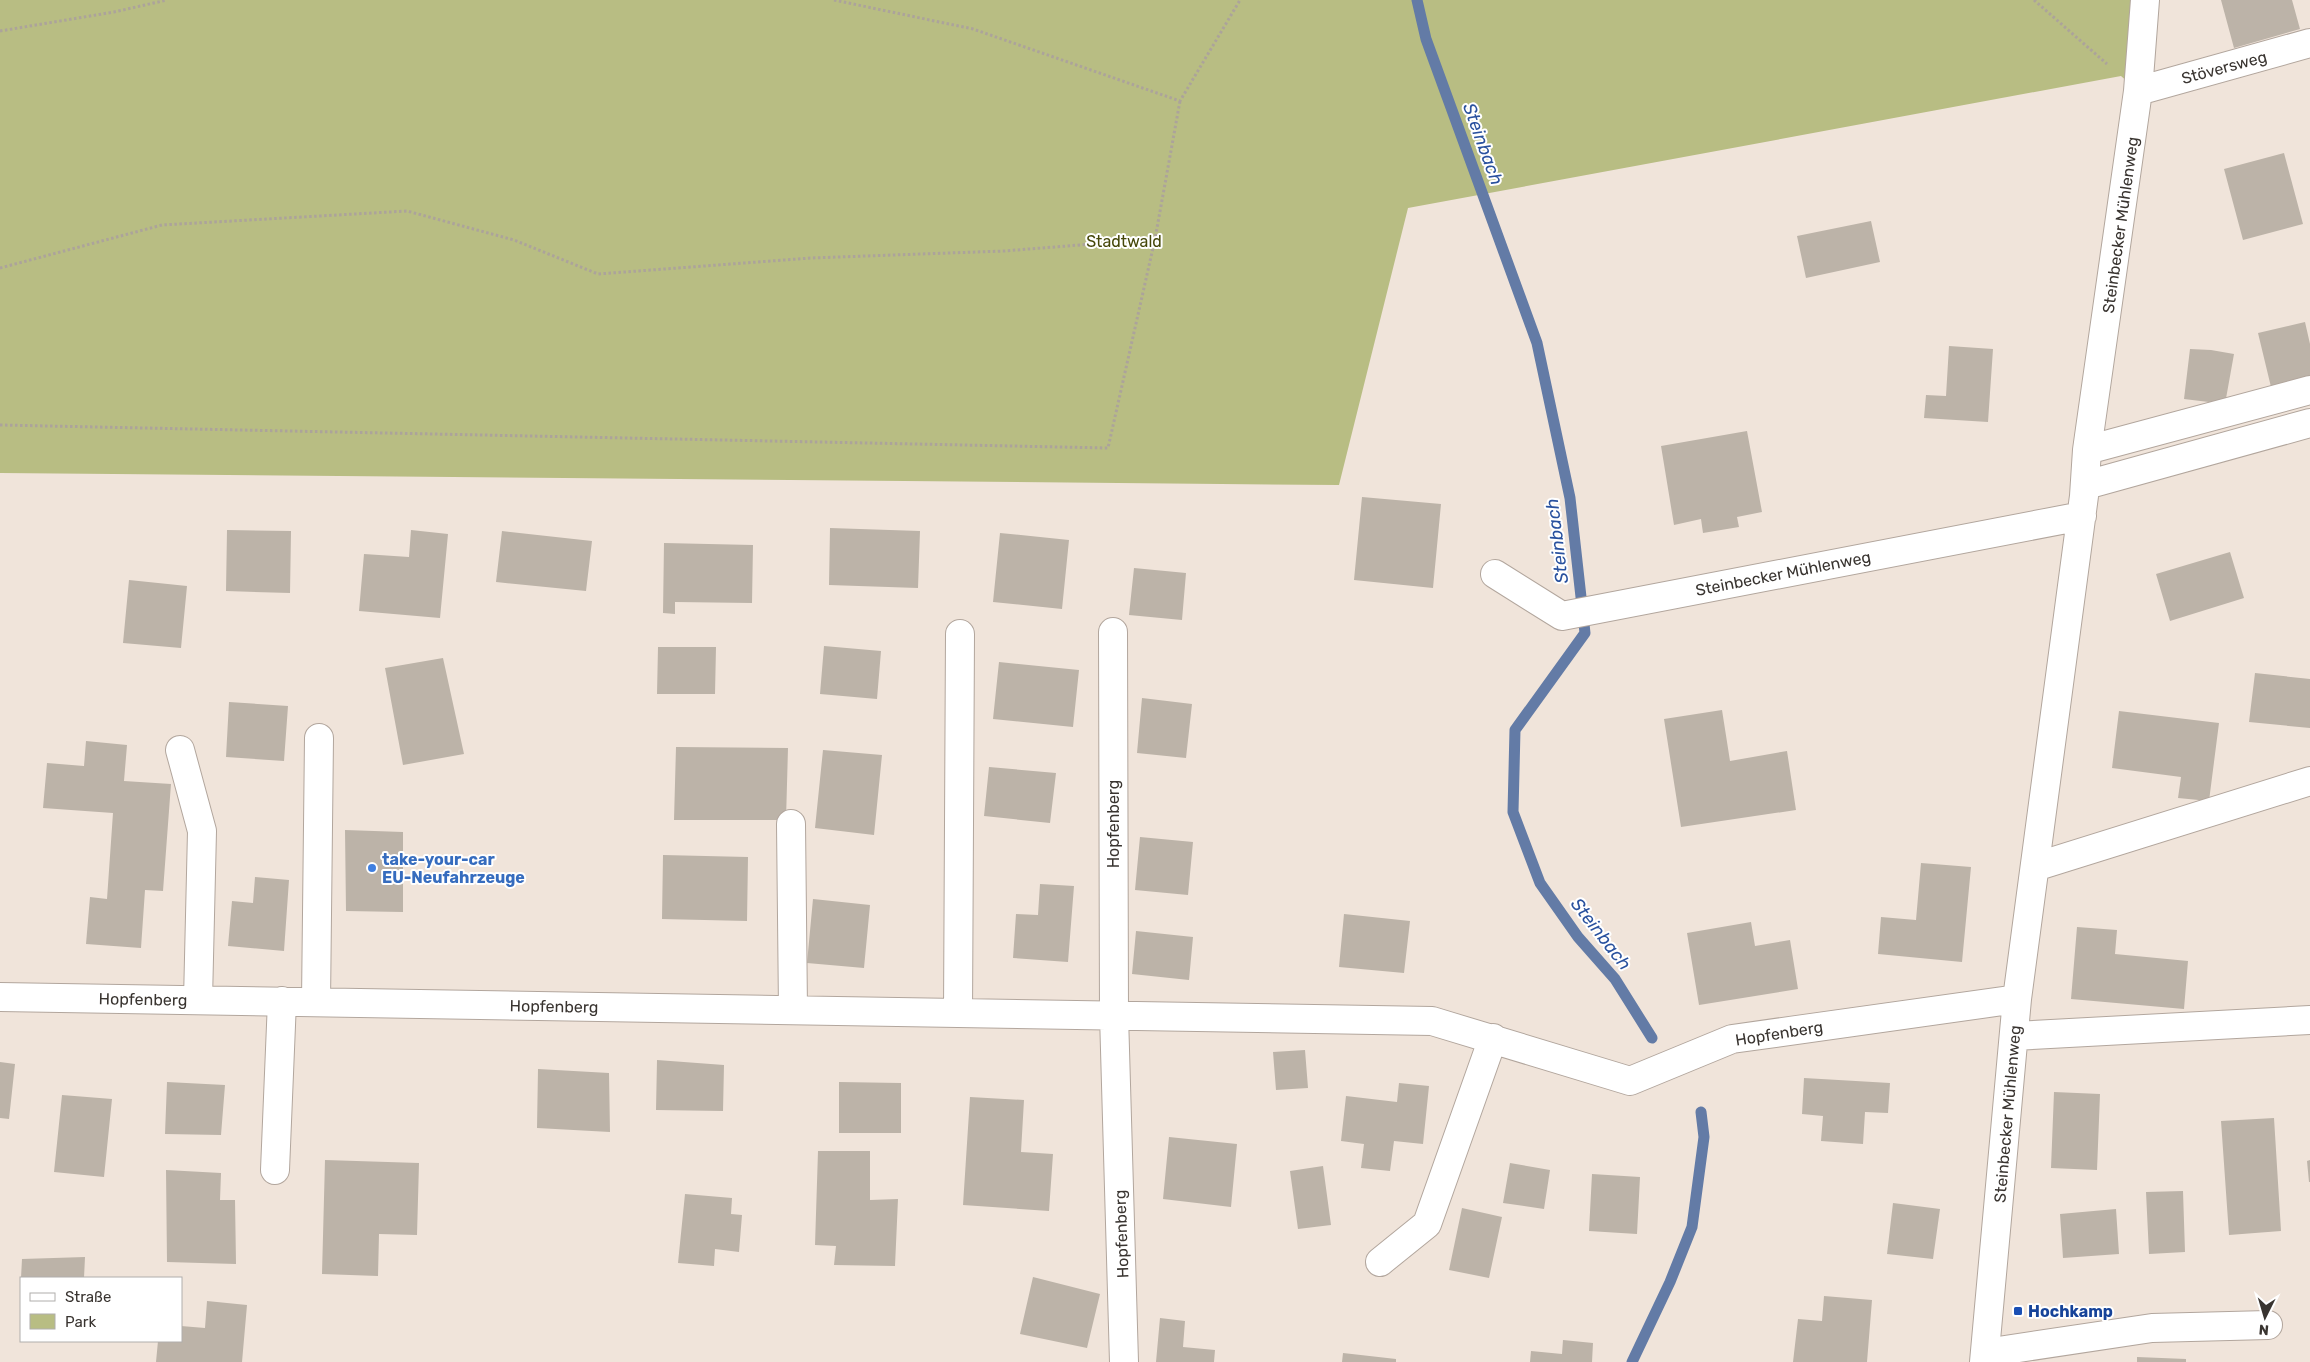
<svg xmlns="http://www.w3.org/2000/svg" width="2310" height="1362" font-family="Rubik,sans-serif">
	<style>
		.green { fill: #b8bd83 }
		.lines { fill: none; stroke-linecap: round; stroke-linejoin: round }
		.stream { stroke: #637ba6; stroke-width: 11 }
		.building { fill: #bcb3a8 }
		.minor-casing { stroke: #b2a69d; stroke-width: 30 }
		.path { stroke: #aca39b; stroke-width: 3; stroke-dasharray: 2.5 2.5; stroke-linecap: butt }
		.minor { stroke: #fff; stroke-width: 28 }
		.shop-dot { fill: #3f7fe0; stroke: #fff; stroke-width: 2 }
		.transit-dot { fill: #1a4fb4; stroke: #fff; stroke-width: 2 }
		.labels { text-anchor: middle; stroke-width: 4; stroke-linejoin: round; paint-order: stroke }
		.street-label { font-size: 16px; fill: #393430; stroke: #fff }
		.park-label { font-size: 16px; fill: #454709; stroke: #fff }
		.shop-label { font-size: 16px; font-weight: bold; fill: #366cbe; stroke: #fff; text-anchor: start }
		.transit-label { font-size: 16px; font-weight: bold; fill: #164399; stroke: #fff; text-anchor: start }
		.water-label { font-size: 18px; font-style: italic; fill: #29519e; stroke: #fff }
	</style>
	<rect width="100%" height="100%" fill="#f0e4da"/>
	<path class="green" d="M 0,0 L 2145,0 L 2138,91 L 2121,76 L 1408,208 L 1339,485 L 0,473 Z"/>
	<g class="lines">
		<path class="stream" d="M 1417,0 L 1426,39 L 1537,343 L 1570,498 L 1585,633 L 1515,730 L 1513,812 L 1540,883 L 1578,937 L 1615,979 L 1652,1038
			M 1632,1362 L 1670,1282 L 1692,1227 L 1704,1137 L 1701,1112"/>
	</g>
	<path class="building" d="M 2221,0 L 2292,0 L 2300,29 L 2234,48 Z
		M 2284,153 L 2303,224 L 2243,240 L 2224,169 Z
		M 1871,221 L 1880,262 L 1806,278 L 1797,236 Z
		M 2305,322 L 2310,344 L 2310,378 L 2271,387 L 2258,333 Z
		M 1949,346 L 1993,349 L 1988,422 L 1924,418 L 1926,395 L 1946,396 Z
		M 2190,349 L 2211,350 L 2234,354 L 2225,404 L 2184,399 Z
		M 1747,431 L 1762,512 L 1737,517 L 1739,527 L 1703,533 L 1701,519 L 1674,525 L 1661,446 Z
		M 1362,497 L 1441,504 L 1433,588 L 1354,580 Z
		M 830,528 L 920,531 L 918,588 L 829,585 Z
		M 227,530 L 291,531 L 290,593 L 226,591 Z
		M 411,530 L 448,534 L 440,618 L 359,611 L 364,554 L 409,557 Z
		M 502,531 L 592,541 L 586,591 L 496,582 Z
		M 1000,533 L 1069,540 L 1062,609 L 993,602 Z
		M 664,543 L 753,545 L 752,603 L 675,602 L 675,614 L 663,613 Z
		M 2230,552 L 2244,598 L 2170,621 L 2156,574 Z
		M 1134,568 L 1186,573 L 1182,620 L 1129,615 Z
		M 129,580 L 187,586 L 181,648 L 123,643 Z
		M 824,646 L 881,651 L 877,699 L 820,694 Z
		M 658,647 L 716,647 L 715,694 L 657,694 Z
		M 443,658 L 464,754 L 403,765 L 385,668 Z
		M 999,662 L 1079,670 L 1073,727 L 993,719 Z
		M 2255,673 L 2310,679 L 2310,728 L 2249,722 Z
		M 1142,698 L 1192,704 L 1186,758 L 1137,753 Z
		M 229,702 L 288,706 L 284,761 L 226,757 Z
		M 1722,710 L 1730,761 L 1787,751 L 1796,810 L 1681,827 L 1664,719 Z
		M 2119,711 L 2219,723 L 2209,801 L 2178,798 L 2181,777 L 2112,768 Z
		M 86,741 L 127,745 L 124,781 L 171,784 L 163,891 L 145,890 L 141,948 L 86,944 L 90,897 L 107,899 L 113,813 L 43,808 L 47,763 L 84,766 Z
		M 676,747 L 788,748 L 786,820 L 674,820 Z
		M 823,750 L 882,755 L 874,835 L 815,828 Z
		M 989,767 L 1056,773 L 1050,823 L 984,816 Z
		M 345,830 L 403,832 L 403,912 L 346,911 Z
		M 1140,837 L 1193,842 L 1188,895 L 1135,890 Z
		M 663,855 L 748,857 L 747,921 L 662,919 Z
		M 1921,863 L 1971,867 L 1962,962 L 1878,954 L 1881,917 L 1916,920 Z
		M 255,877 L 289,880 L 284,951 L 228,946 L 232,901 L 253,903 Z
		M 1040,884 L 1074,886 L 1068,962 L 1013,958 L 1016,914 L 1038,915 Z
		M 813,899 L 870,905 L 864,968 L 807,963 Z
		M 1344,914 L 1410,921 L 1404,973 L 1339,967 Z
		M 1751,922 L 1755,946 L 1790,940 L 1798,989 L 1699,1005 L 1687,933 Z
		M 2077,927 L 2117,930 L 2115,954 L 2188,961 L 2184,1009 L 2071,999 Z
		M 1136,931 L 1193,937 L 1189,980 L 1132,974 Z
		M 1305,1050 L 1308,1088 L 1276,1090 L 1273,1052 Z
		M 657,1060 L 724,1065 L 723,1111 L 656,1110 Z
		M 0,1062 L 15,1064 L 9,1119 L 0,1118 Z
		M 538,1069 L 609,1073 L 610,1132 L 537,1128 Z
		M 1804,1078 L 1890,1083 L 1888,1113 L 1865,1112 L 1863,1144 L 1821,1141 L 1823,1116 L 1802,1114 Z
		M 167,1082 L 225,1085 L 221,1135 L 165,1134 Z
		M 839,1082 L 901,1083 L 901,1133 L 839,1133 Z
		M 1399,1083 L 1429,1086 L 1423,1144 L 1394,1141 L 1390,1171 L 1361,1168 L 1364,1144 L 1341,1141 L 1346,1096 L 1397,1102 Z
		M 2054,1092 L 2100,1094 L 2097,1170 L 2051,1168 Z
		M 62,1095 L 112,1099 L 104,1177 L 54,1172 Z
		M 970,1097 L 1024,1100 L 1021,1152 L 1053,1154 L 1049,1211 L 963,1205 Z
		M 2274,1118 L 2281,1231 L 2229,1235 L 2221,1121 Z
		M 1169,1137 L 1237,1144 L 1231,1207 L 1163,1199 Z
		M 818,1151 L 870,1151 L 870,1200 L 898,1199 L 895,1266 L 834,1265 L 836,1246 L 815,1245 Z
		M 325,1160 L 419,1163 L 417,1235 L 379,1234 L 378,1276 L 322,1274 Z
		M 2310,1160 L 2310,1182 L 2309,1182 L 2307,1161 Z
		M 1510,1163 L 1550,1170 L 1544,1209 L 1503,1203 Z
		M 1323,1166 L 1331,1225 L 1298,1229 L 1290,1171 Z
		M 166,1170 L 221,1173 L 220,1200 L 235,1200 L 236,1264 L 167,1262 Z
		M 1592,1174 L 1640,1177 L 1637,1234 L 1589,1231 Z
		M 2183,1191 L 2185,1252 L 2149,1254 L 2146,1192 Z
		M 685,1194 L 732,1198 L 731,1214 L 742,1215 L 739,1252 L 715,1249 L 714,1266 L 678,1263 Z
		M 1893,1203 L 1940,1209 L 1933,1259 L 1887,1254 Z
		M 1462,1208 L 1502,1217 L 1489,1278 L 1449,1270 Z
		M 2116,1209 L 2119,1254 L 2063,1258 L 2060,1214 Z
		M 85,1257 L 84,1278 L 21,1278 L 22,1259 Z
		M 1033,1277 L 1100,1294 L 1087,1348 L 1020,1334 Z
		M 1824,1296 L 1872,1300 L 1867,1362 L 1793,1362 L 1798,1319 L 1822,1321 Z
		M 207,1301 L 247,1305 L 242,1362 L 156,1362 L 158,1341 L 181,1341 L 181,1326 L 205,1328 Z
		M 1160,1318 L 1185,1321 L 1183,1347 L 1215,1350 L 1214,1362 L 1156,1362 Z
		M 1563,1340 L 1593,1343 L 1592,1362 L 1530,1362 L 1531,1351 L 1562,1354 Z
		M 1343,1353 L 1396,1359 L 1396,1362 L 1342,1362 Z
		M 2137,1357 L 2186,1359 L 2186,1362 L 2137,1362 Z"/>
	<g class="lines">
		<defs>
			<path id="minor" d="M 2138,91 L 2310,43
				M 2087,450 L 2310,390
				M 2086,485 L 2310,423
				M 1495,574 L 1562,616 L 2082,516
				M 1113,632 L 1114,1015 L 1124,1362
				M 180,750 L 202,831 L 198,1000
				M 791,824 L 793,1010
				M 2035,867 L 2310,781
				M 0,997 L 1432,1021 L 1630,1081 L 1732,1039 L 2017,999
				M 316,1002 L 319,738
				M 958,1013 L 960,634
				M 2014,1036 L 2310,1020
				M 275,1170 L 282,1001
				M 1380,1262 L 1427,1224 L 1493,1038
				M 1985,1353 L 2152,1328 L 2268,1325
				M 1984,1362 L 2017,999 L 2084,496 L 2087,450 L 2138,91 L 2145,0"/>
		</defs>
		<use href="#minor" class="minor-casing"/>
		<path class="path" d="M 834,0 L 973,29 L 1180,101 L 1240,0
			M 2034,0 L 2107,64
			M 0,31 L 114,12 L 167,0
			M 0,268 L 162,225 L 407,211 L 514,240 L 598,274 L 811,258 L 1004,251 L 1155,239
			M 0,425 L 1108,448 L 1155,239 L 1180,101"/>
		<use href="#minor" class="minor"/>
	</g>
	<circle class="shop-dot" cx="372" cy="868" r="5"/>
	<rect class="transit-dot" x="2013" y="1306" width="10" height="10" rx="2.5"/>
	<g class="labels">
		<g class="street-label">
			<text transform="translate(2224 67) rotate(-15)" y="6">Stöversweg</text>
			<text transform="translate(2120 225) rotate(-82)" y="6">Steinbecker Mühlenweg</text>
			<text transform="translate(1783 573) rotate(-11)" y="6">Steinbecker Mühlenweg</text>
			<text transform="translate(1113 824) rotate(-90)" y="6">Hopfenberg</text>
			<text transform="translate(143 999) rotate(1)" y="6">Hopfenberg</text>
			<text transform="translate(554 1006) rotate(1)" y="6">Hopfenberg</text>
			<text transform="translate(1779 1033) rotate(-9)" y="6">Hopfenberg</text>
			<text transform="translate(2007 1114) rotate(-85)" y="6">Steinbecker Mühlenweg</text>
			<text transform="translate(1121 1234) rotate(-92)" y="6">Hopfenberg</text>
		</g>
		<g class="park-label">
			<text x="1124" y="247">Stadtwald</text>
		</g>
		<g class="shop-label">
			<text x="382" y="865">take-your-car<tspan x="382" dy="18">EU-Neufahrzeuge</tspan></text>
		</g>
		<g class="transit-label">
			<text x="2028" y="1317">Hochkamp</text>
		</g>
		<g class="water-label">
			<text transform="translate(1483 144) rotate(70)" y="6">Steinbach</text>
			<text transform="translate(1557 541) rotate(-97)" y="6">Steinbach</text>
			<text transform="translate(1601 934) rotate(52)" y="6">Steinbach</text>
		</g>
	</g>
	<rect x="20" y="1277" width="162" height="65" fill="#ffffff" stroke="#b0aeac"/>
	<rect x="30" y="1293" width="25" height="8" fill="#ffffff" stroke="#b0aeac"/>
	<text x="65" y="1302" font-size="15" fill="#393430">Straße</text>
	<rect x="30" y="1314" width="25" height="15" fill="#b8bd83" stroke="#b0aeac"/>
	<text x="65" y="1327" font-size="15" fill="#393430">Park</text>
	<g transform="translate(2265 1317) rotate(185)" stroke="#ffffff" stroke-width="4" paint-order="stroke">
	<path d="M0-4L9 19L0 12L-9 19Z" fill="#393430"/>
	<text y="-8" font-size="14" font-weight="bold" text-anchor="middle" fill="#393430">N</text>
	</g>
</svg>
